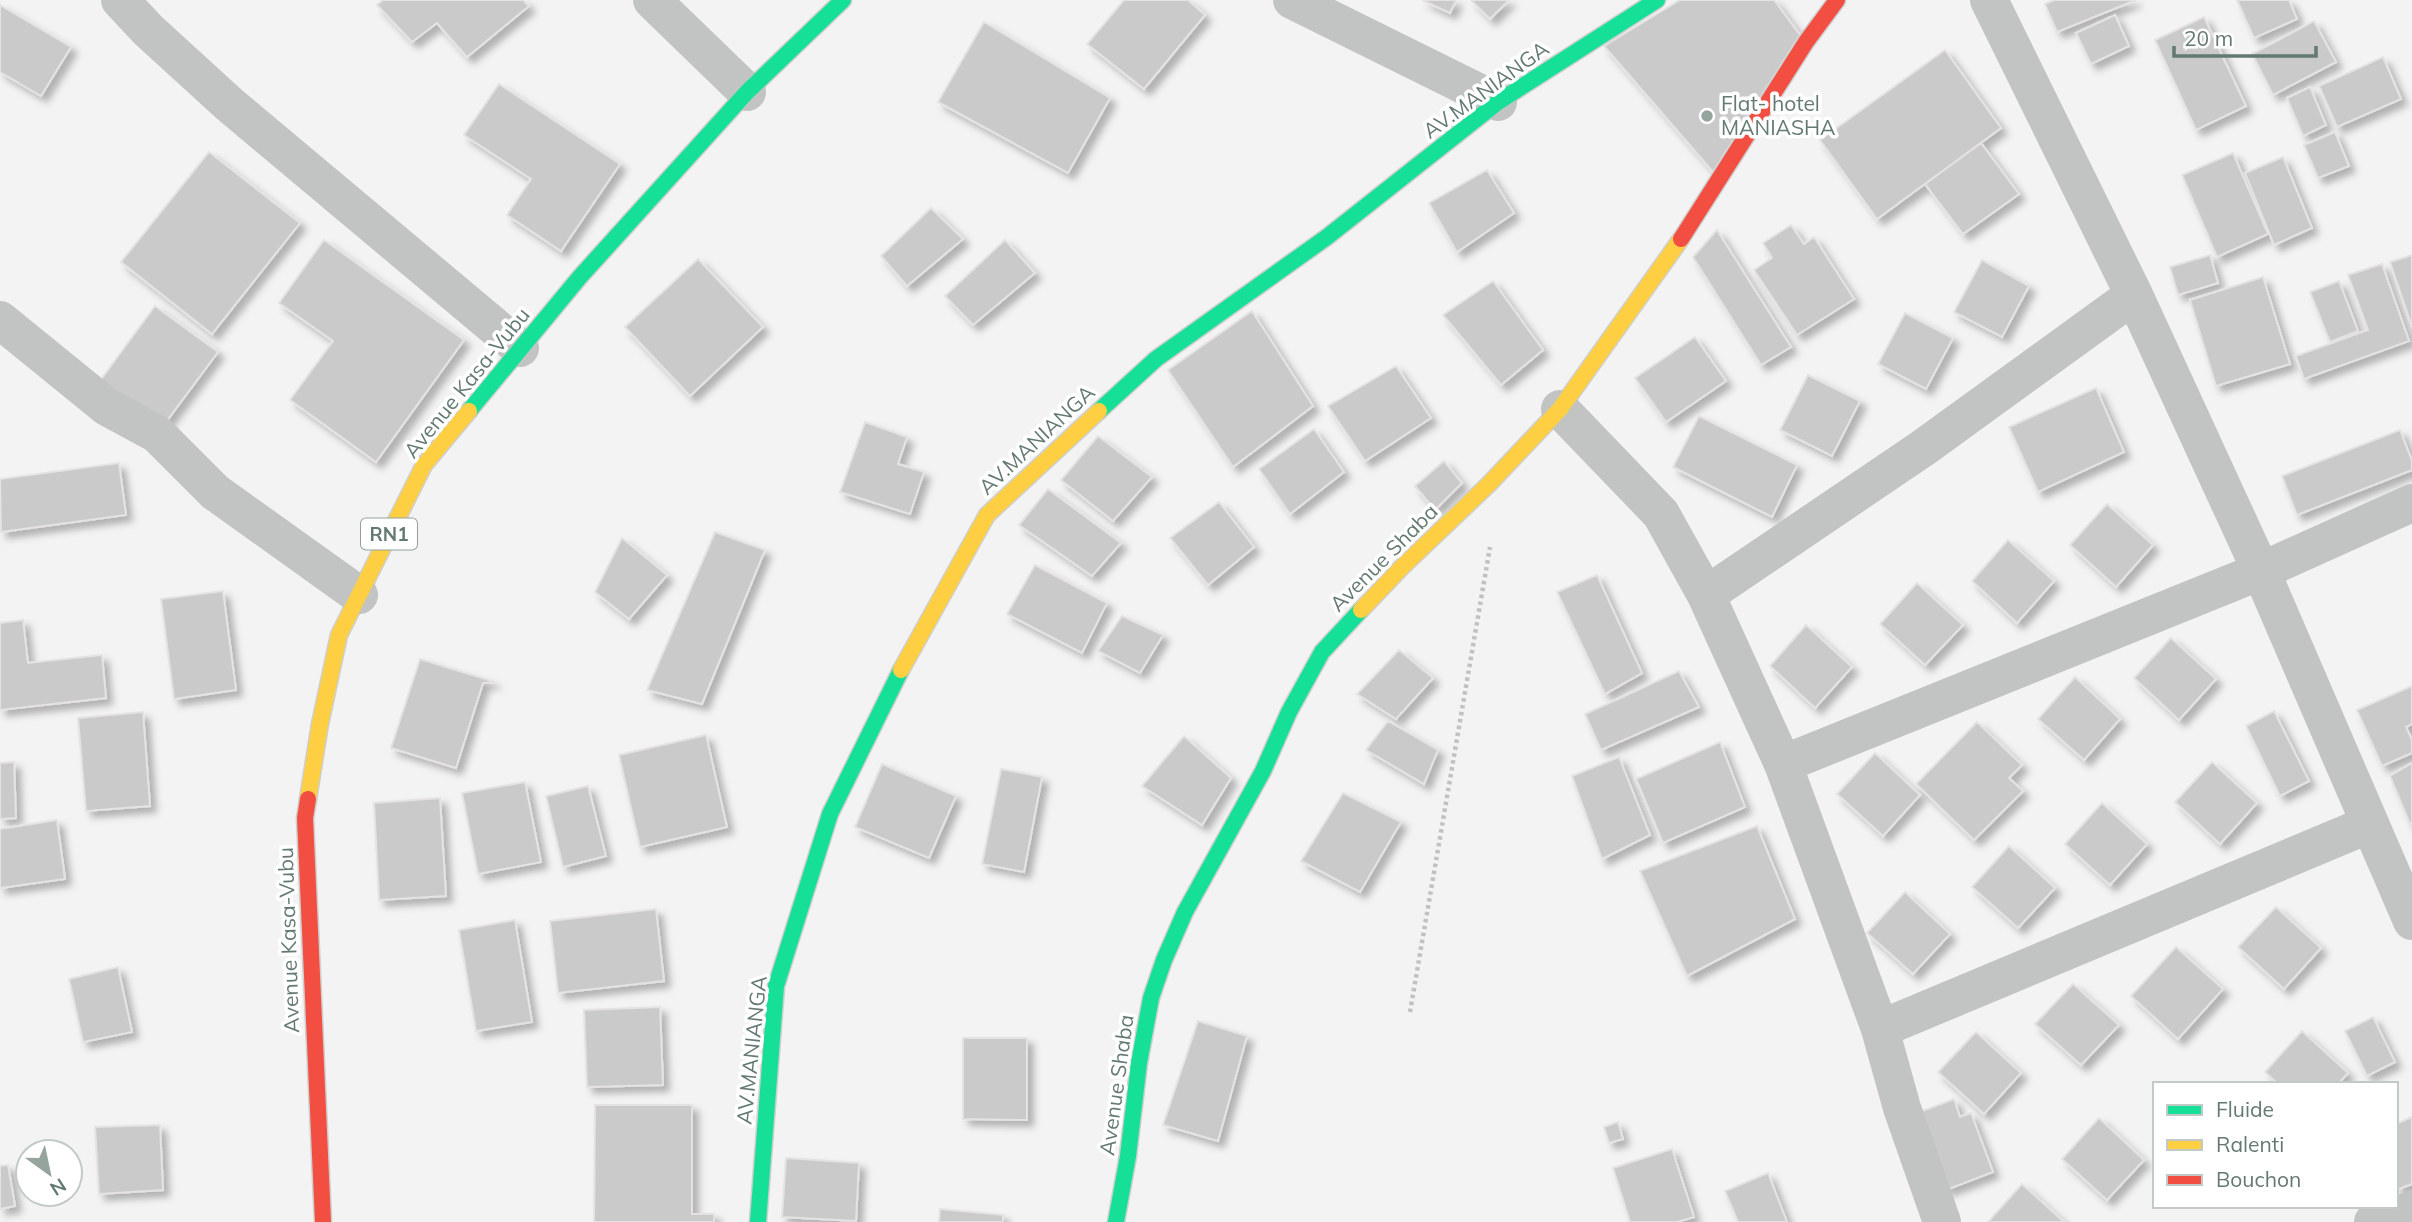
<svg xmlns="http://www.w3.org/2000/svg" width="2412" height="1222" font-family="Mulish,sans-serif">
	<style>
		.building { fill: #c9cac9; stroke: #e4e2e2; stroke-width: 2; filter: url(#shadow) }
		.lines { fill: none; stroke-linecap: round; stroke-linejoin: round }
		.fast-casing { stroke: #cecfce; stroke-width: 19 }
		.slow-casing { stroke: #cecfce; stroke-width: 19 }
		.jam-casing { stroke: #cecfce; stroke-width: 19 }
		.path { stroke: #bfc2c1; stroke-width: 4.5; stroke-dasharray: 3.5 3.5; stroke-linecap: butt }
		.street { stroke: #c2c3c3; stroke-width: 38 }
		.fast { stroke: #16e098; stroke-width: 16 }
		.slow { stroke: #ffcf43; stroke-width: 16 }
		.jam { stroke: #f24e42; stroke-width: 16 }
		.poi-dot { fill: #96a49e; stroke: #fff; stroke-width: 2.5 }
		.labels { text-anchor: middle; stroke-width: 7; stroke-linejoin: round; paint-order: stroke }
		.shield { fill: #fff; stroke: #92a29b; stroke-width: 2 }
		.shield-label { font-size: 19px; font-weight: bold; fill: #647a70 }
		.street-label { font-size: 21px; fill: #647a70; stroke: #fff }
		.poi-label { font-size: 21px; fill: #647a70; stroke: #fff; text-anchor: start }
	</style>
	<defs>
		<filter id="shadow"><feDropShadow dx="6" dy="6" stdDeviation="3.5" flood-color="#0004"/></filter>
	</defs>
	<rect width="100%" height="100%" fill="#f4f3f3"/>
	<path class="building" d="M 383,0 L 523,0 L 529,6 L 467,57 L 437,23 L 412,42 L 377,5 Z
		M 1124,0 L 1188,0 L 1205,15 L 1144,89 L 1087,44 Z
		M 1422,0 L 1456,0 L 1450,13 Z
		M 1471,0 L 1509,0 L 1490,19 Z
		M 1680,0 L 1774,0 L 1800,35 L 1713,172 L 1604,46 Z
		M 2054,0 L 2136,0 L 2057,32 L 2045,4 Z
		M 2237,0 L 2289,0 L 2297,19 L 2254,38 Z
		M 0,5 L 71,47 L 41,96 L 0,72 Z
		M 2115,15 L 2129,46 L 2091,64 L 2076,33 Z
		M 2204,17 L 2246,106 L 2196,130 L 2155,40 Z
		M 2314,21 L 2336,62 L 2273,95 L 2252,54 Z
		M 984,22 L 1110,98 L 1068,173 L 938,102 Z
		M 1945,50 L 2001,128 L 1877,219 L 1820,140 Z
		M 2383,57 L 2401,99 L 2337,127 L 2319,86 Z
		M 499,84 L 620,164 L 561,251 L 507,215 L 531,179 L 464,135 Z
		M 2310,87 L 2326,125 L 2303,136 L 2287,98 Z
		M 2335,132 L 2349,166 L 2318,178 L 2304,145 Z
		M 1981,143 L 2019,194 L 1963,234 L 1925,184 Z
		M 209,152 L 300,223 L 212,334 L 121,262 Z
		M 2233,153 L 2268,234 L 2217,257 L 2182,175 Z
		M 2283,157 L 2312,228 L 2274,245 L 2245,173 Z
		M 1487,170 L 1514,213 L 1457,252 L 1429,203 Z
		M 931,208 L 963,239 L 907,286 L 881,256 Z
		M 1791,225 L 1804,244 L 1814,237 L 1854,299 L 1797,335 L 1754,270 L 1772,258 L 1763,243 Z
		M 1717,230 L 1791,347 L 1761,365 L 1693,257 Z
		M 324,240 L 464,340 L 376,462 L 290,400 L 333,341 L 279,303 Z
		M 1005,240 L 1035,273 L 973,325 L 945,296 Z
		M 2210,255 L 2218,283 L 2178,295 L 2170,267 Z
		M 2412,255 L 2412,327 L 2390,262 Z
		M 698,259 L 763,327 L 690,396 L 625,327 Z
		M 1982,260 L 2029,286 L 2002,337 L 1954,312 Z
		M 2382,264 L 2409,341 L 2304,379 L 2296,356 L 2368,330 L 2348,275 Z
		M 2263,277 L 2290,364 L 2216,386 L 2190,300 Z
		M 1493,281 L 1543,350 L 1501,385 L 1443,315 Z
		M 2339,281 L 2358,331 L 2330,342 L 2310,292 Z
		M 155,306 L 218,352 L 157,434 L 94,389 Z
		M 1252,311 L 1313,406 L 1233,467 L 1168,370 Z
		M 1905,313 L 1953,338 L 1926,389 L 1878,364 Z
		M 1695,337 L 1726,381 L 1666,422 L 1635,378 Z
		M 1396,366 L 1431,418 L 1365,461 L 1328,406 Z
		M 1808,375 L 1860,401 L 1832,456 L 1780,430 Z
		M 2096,388 L 2124,452 L 2038,492 L 2009,427 Z
		M 1699,416 L 1797,465 L 1772,517 L 1673,467 Z
		M 865,422 L 907,437 L 898,464 L 924,472 L 910,514 L 840,492 Z
		M 1314,429 L 1344,472 L 1290,514 L 1259,469 Z
		M 2400,430 L 2412,461 L 2412,470 L 2297,515 L 2282,476 Z
		M 1098,436 L 1152,477 L 1113,521 L 1061,480 Z
		M 1444,461 L 1462,483 L 1435,510 L 1415,486 Z
		M 119,463 L 126,515 L 1,532 L 0,479 Z
		M 1048,489 L 1121,543 L 1092,576 L 1019,525 Z
		M 1219,502 L 1254,547 L 1208,585 L 1170,538 Z
		M 2107,504 L 2153,545 L 2116,587 L 2070,545 Z
		M 715,532 L 765,550 L 702,704 L 647,690 Z
		M 622,538 L 667,575 L 629,619 L 595,592 Z
		M 2008,540 L 2054,581 L 2017,623 L 1972,581 Z
		M 1035,565 L 1107,603 L 1082,653 L 1007,614 Z
		M 1597,575 L 1642,673 L 1605,694 L 1557,592 Z
		M 1917,583 L 1963,625 L 1925,665 L 1880,624 Z
		M 223,591 L 236,690 L 174,699 L 161,599 Z
		M 1122,616 L 1163,635 L 1140,673 L 1098,651 Z
		M 23,620 L 28,663 L 102,655 L 106,698 L 0,710 L 0,623 Z
		M 1806,625 L 1852,667 L 1815,708 L 1770,666 Z
		M 2171,638 L 2216,679 L 2179,720 L 2134,678 Z
		M 1399,650 L 1433,678 L 1396,719 L 1357,694 Z
		M 420,659 L 495,682 L 483,683 L 456,768 L 391,748 Z
		M 1679,671 L 1699,707 L 1601,750 L 1585,714 Z
		M 2075,677 L 2120,719 L 2084,760 L 2038,719 Z
		M 2412,686 L 2412,724 L 2406,727 L 2412,740 L 2412,753 L 2382,766 L 2357,710 Z
		M 2274,711 L 2309,781 L 2280,796 L 2246,726 Z
		M 143,712 L 150,806 L 86,811 L 78,718 Z
		M 1388,721 L 1438,750 L 1424,784 L 1366,750 Z
		M 1977,722 L 2022,765 L 2009,778 L 2023,791 L 1974,840 L 1916,784 Z
		M 706,735 L 727,827 L 640,847 L 619,755 Z
		M 1184,736 L 1231,778 L 1202,825 L 1142,786 Z
		M 1720,742 L 1745,807 L 1663,843 L 1636,779 Z
		M 1875,753 L 1920,795 L 1883,836 L 1837,794 Z
		M 1619,757 L 1650,835 L 1602,859 L 1572,776 Z
		M 14,762 L 16,818 L 0,819 L 0,763 Z
		M 2212,762 L 2257,803 L 2220,844 L 2175,802 Z
		M 2412,763 L 2412,823 L 2410,824 L 2390,776 Z
		M 882,764 L 956,796 L 929,858 L 855,827 Z
		M 1001,769 L 1042,777 L 1024,872 L 982,864 Z
		M 525,782 L 541,862 L 478,874 L 462,793 Z
		M 588,786 L 606,856 L 563,867 L 546,796 Z
		M 1343,793 L 1401,822 L 1360,892 L 1301,861 Z
		M 440,798 L 446,896 L 379,900 L 374,803 Z
		M 2102,803 L 2147,844 L 2110,885 L 2065,844 Z
		M 57,820 L 65,879 L 0,888 L 0,829 Z
		M 1757,826 L 1795,919 L 1687,976 L 1640,871 Z
		M 2009,846 L 2055,888 L 2018,928 L 1972,887 Z
		M 1905,892 L 1950,934 L 1913,974 L 1867,933 Z
		M 2276,907 L 2321,948 L 2284,989 L 2238,947 Z
		M 656,909 L 664,981 L 558,993 L 550,921 Z
		M 515,920 L 532,1022 L 476,1031 L 459,930 Z
		M 2176,947 L 2223,989 L 2178,1039 L 2131,996 Z
		M 118,967 L 132,1032 L 83,1042 L 69,979 Z
		M 2073,984 L 2119,1025 L 2081,1065 L 2035,1024 Z
		M 660,1007 L 663,1085 L 587,1087 L 584,1010 Z
		M 2373,1017 L 2395,1062 L 2367,1076 L 2345,1031 Z
		M 1198,1021 L 1247,1036 L 1218,1141 L 1163,1125 Z
		M 2302,1031 L 2348,1073 L 2338,1084 L 2278,1084 L 2265,1072 Z
		M 1976,1032 L 2021,1073 L 1984,1114 L 1938,1072 Z
		M 963,1038 L 1027,1038 L 1027,1120 L 963,1119 Z
		M 1954,1099 L 1960,1117 L 1971,1113 L 1993,1172 L 1946,1190 L 1917,1113 Z
		M 595,1105 L 692,1105 L 692,1214 L 714,1214 L 714,1222 L 594,1222 Z
		M 2412,1117 L 2412,1184 L 2396,1190 L 2396,1124 Z
		M 2099,1118 L 2144,1160 L 2107,1200 L 2062,1159 Z
		M 1618,1122 L 1623,1139 L 1609,1143 L 1604,1127 Z
		M 160,1125 L 163,1190 L 99,1194 L 95,1127 Z
		M 1672,1149 L 1694,1217 L 1677,1222 L 1630,1222 L 1613,1168 Z
		M 786,1158 L 859,1163 L 856,1221 L 782,1217 Z
		M 8,1165 L 15,1206 L 0,1209 L 0,1166 Z
		M 1768,1173 L 1787,1222 L 1738,1222 L 1725,1191 Z
		M 2022,1184 L 2064,1222 L 1988,1222 Z
		M 940,1209 L 1003,1215 L 1003,1222 L 939,1222 Z"/>
	<g class="lines">
		<defs>
			<path id="fast" d="M 469,411 L 579,278 L 747,92 L 843,0
				M 1099,411 L 1156,359 L 1327,237 L 1498,102 L 1657,0
				M 758,1222 L 776,986 L 830,814 L 901,670
				M 1116,1222 L 1128,1156 L 1139,1063 L 1151,998 L 1164,960 L 1185,912 L 1263,771 L 1289,712 L 1322,652 L 1361,610"/>
			<path id="slow" d="M 1361,610 L 1402,567 L 1489,484 L 1560,409 L 1681,239
				M 901,670 L 987,515 L 1099,411
				M 308,799 L 320,724 L 339,635 L 424,465 L 469,411"/>
			<path id="jam" d="M 1681,239 L 1806,42 L 1837,0
				M 308,799 L 305,818 L 323,1222"/>
		</defs>
		<use href="#fast" class="fast-casing"/>
		<use href="#slow" class="slow-casing"/>
		<use href="#jam" class="jam-casing"/>
		<path class="path" d="M 1410,1012 L 1490,547"/>
		<path class="street" d="M 120,0 L 148,30 L 229,104 L 520,348
			M 652,0 L 747,92
			M 1292,0 L 1498,102
			M 1989,0 L 2134,295 L 2261,571 L 2412,921
			M 0,320 L 107,407 L 157,434 L 215,492 L 359,595
			M 1560,409 L 1661,514 L 1706,595 L 1783,764 L 1880,1029 L 1902,1108 L 1942,1222
			M 1706,595 L 1923,448 L 2134,295
			M 1783,764 L 2261,571 L 2412,503
			M 1880,1029 L 2370,824
			M 2373,1222 L 2412,1210"/>
		<use href="#fast" class="fast"/>
		<use href="#slow" class="slow"/>
		<use href="#jam" class="jam"/>
	</g>
	<circle class="poi-dot" cx="1707" cy="116" r="7"/>
	<g class="labels">
		<rect class="shield" x="361" y="518.5" width="56" height="31" rx="5"/>
		<g class="shield-label">
			<text x="389" y="541">RN1</text>
		</g>
		<g class="street-label">
			<text transform="translate(1486 90) rotate(-36)" y="7">AV.MANIANGA</text>
			<text transform="translate(467 383) rotate(-51)" y="7">Avenue Kasa-Vubu</text>
			<text transform="translate(1037 440) rotate(-43)" y="7">AV.MANIANGA</text>
			<text transform="translate(1384 558) rotate(-45)" y="7">Avenue Shaba</text>
			<text transform="translate(289 940) rotate(-92)" y="7">Avenue Kasa-Vubu</text>
			<text transform="translate(752 1050) rotate(-84)" y="7">AV.MANIANGA</text>
			<text transform="translate(1117 1085) rotate(-82)" y="7">Avenue Shaba</text>
		</g>
		<g class="poi-label">
			<text x="1721" y="111">Flat- hotel<tspan x="1721" dy="24">MANIASHA</tspan></text>
		</g>
	</g>
	<rect x="2153" y="1082" width="245" height="126" fill="#ffffff" stroke="#c1cac6" stroke-width="2"/>
	<rect x="2167" y="1105" width="35" height="10" fill="#16e098" stroke="#c1cac6" stroke-width="2"/>
	<text x="2216" y="1117" font-size="21" fill="#647a70">Fluide</text>
	<rect x="2167" y="1140" width="35" height="10" fill="#ffcf43" stroke="#c1cac6" stroke-width="2"/>
	<text x="2216" y="1152" font-size="21" fill="#647a70">Ralenti</text>
	<rect x="2167" y="1175" width="35" height="10" fill="#f24e42" stroke="#c1cac6" stroke-width="2"/>
	<text x="2216" y="1187" font-size="21" fill="#647a70">Bouchon</text>
	<g transform="translate(49 1173) rotate(147)"><circle r="33" fill="#ffffff" stroke="#c1cac6" stroke-width="2"/>
	<path d="M0-5L12 26L0 18L-12 26Z" fill="#96a49e"/>
	<text y="-10" font-size="19" font-weight="bold" text-anchor="middle" fill="#647a70">N</text>
	</g>
	<path d="M2174 46v10h142v-10" fill="none" stroke="#647a70" stroke-width="3.5"/>
	<text x="2184" y="46" font-size="21" fill="#647a70" stroke="#ffffff" stroke-width="5" paint-order="stroke">20 m</text>
</svg>
